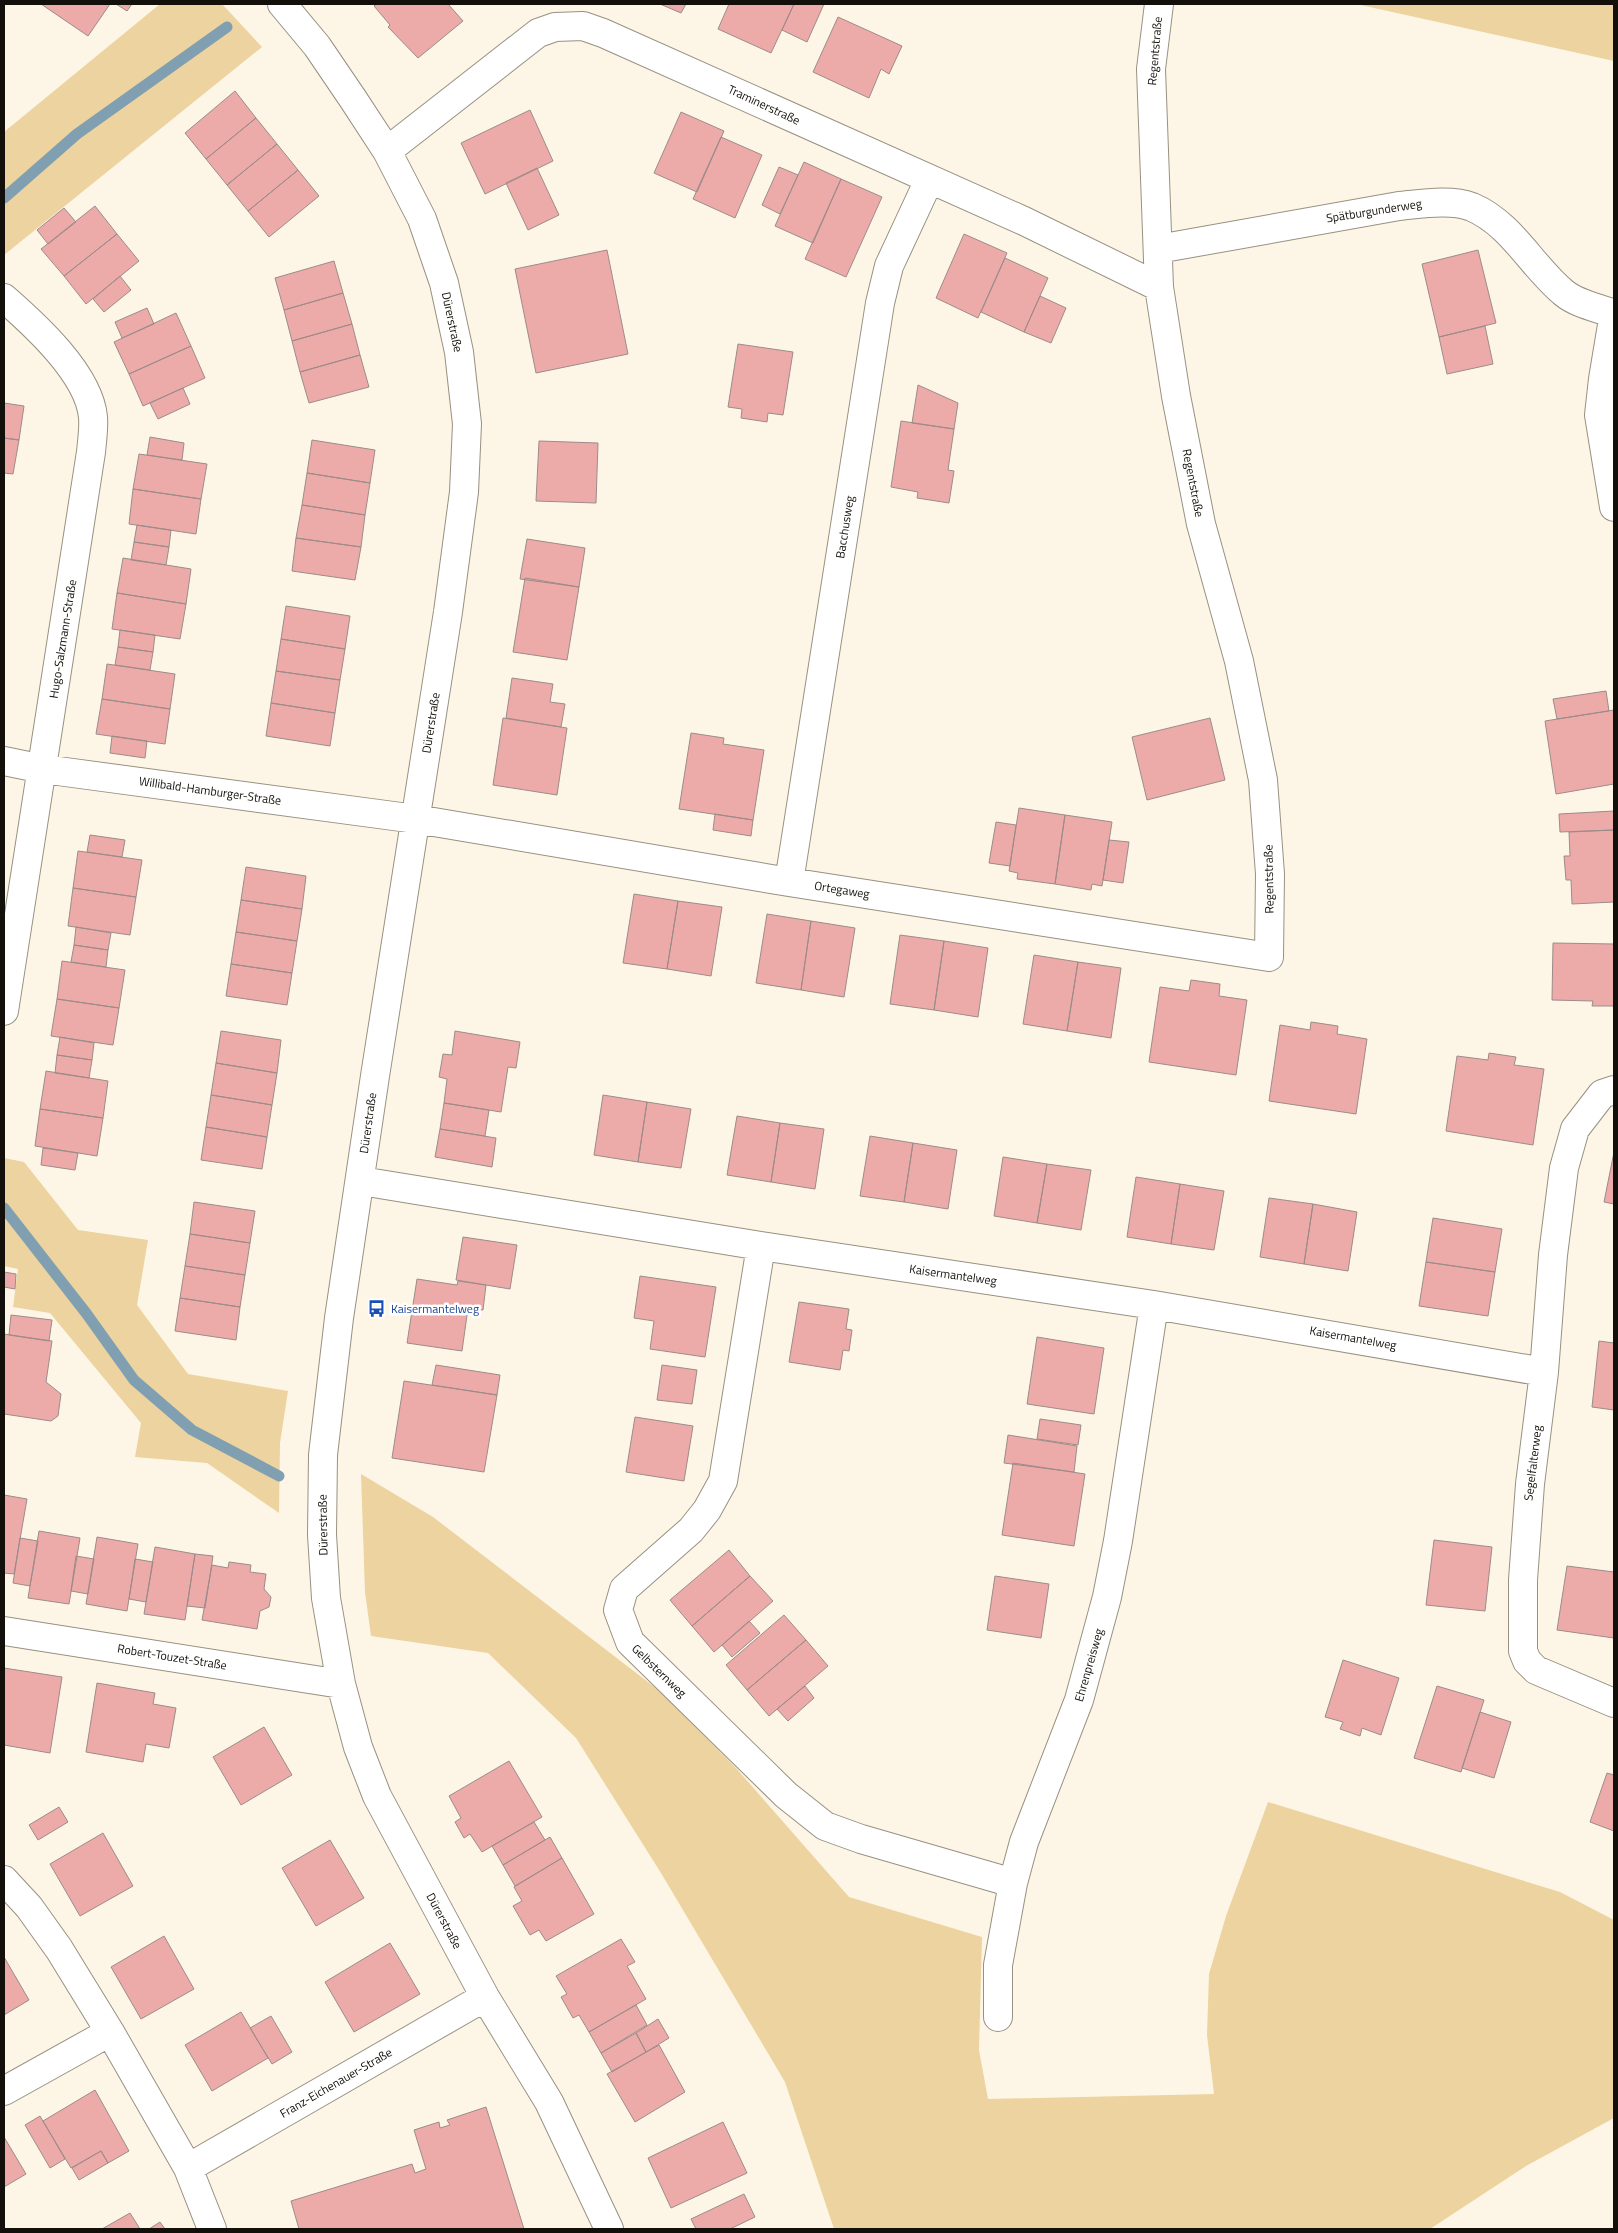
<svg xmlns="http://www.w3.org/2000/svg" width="1618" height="2233" font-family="'Titillium Web',sans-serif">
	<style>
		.grass { fill: #ecd39f }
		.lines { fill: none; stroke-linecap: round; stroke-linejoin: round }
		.stream { stroke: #80a0b2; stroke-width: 11 }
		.building { fill: #ecaba9; stroke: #9d8b8a }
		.minor-casing { stroke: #989182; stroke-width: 30 }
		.minor { stroke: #fff; stroke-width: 28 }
		.labels { text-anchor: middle; stroke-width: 5; stroke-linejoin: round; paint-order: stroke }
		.street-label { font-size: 12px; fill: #13100b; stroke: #fff }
		.transit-label { font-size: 12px; fill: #164399; stroke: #fff; text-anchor: start }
	</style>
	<rect width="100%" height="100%" fill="#fdf6e6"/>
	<path class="grass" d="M 160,4 L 222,4 L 262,47 L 4,255 L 4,132 Z
		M 1356,4 L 1614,4 L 1614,61 Z
		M 4,1158 L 24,1162 L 78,1230 L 148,1240 L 137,1305 L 188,1374 L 288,1391 L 280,1443 L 279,1513 L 207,1463 L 135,1457 L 141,1423 L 50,1313 L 13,1307 L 18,1269 L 4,1266 Z
		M 361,1474 L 433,1517 L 661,1692 L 736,1768 L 849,1897 L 982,1937 L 979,2050 L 988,2099 L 1214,2094 L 1207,2035 L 1209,1974 L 1226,1916 L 1268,1802 L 1560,1892 L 1614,1920 L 1614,2118 L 1526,2166 L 1430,2229 L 834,2229 L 785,2082 L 661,1873 L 576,1738 L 488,1653 L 371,1636 L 365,1592 Z"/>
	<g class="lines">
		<path class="stream" d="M 4,198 L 77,134 L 227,27
			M 4,1208 L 86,1313 L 134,1380 L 192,1430 L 279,1476"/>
	</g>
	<path class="building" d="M 41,4 L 110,4 L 88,36 Z
		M 116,4 L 132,4 L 127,11 Z
		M 377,4 L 448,4 L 463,21 L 418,58 L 388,27 L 390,25 L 374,6 Z
		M 660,4 L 686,4 L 681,13 Z
		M 729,4 L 794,4 L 771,53 L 718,29 Z
		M 794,4 L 824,4 L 807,42 L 782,30 Z
		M 838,17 L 902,46 L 889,74 L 881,69 L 869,98 L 813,72 Z
		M 235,91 L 256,118 L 206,159 L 185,133 Z
		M 530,110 L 553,161 L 485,194 L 461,143 Z
		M 681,112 L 724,131 L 697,192 L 654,173 Z
		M 256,118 L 277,144 L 227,185 L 206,159 Z
		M 721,137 L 762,155 L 735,218 L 693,199 Z
		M 277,144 L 298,170 L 248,211 L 227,185 Z
		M 804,162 L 841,179 L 813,243 L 775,226 Z
		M 779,167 L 798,175 L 780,214 L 762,205 Z
		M 537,168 L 559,215 L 528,230 L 506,183 Z
		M 298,170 L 319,196 L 269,237 L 248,211 Z
		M 841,179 L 882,197 L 846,277 L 805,259 Z
		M 95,206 L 117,234 L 64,276 L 41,249 Z
		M 64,208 L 76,222 L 48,244 L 37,230 Z
		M 117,234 L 139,261 L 86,304 L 64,276 Z
		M 964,234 L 1007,253 L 978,318 L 936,298 Z
		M 607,250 L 628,354 L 536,373 L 515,269 Z
		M 1478,250 L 1496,323 L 1439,337 L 1422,264 Z
		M 1005,258 L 1048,278 L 1024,332 L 981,312 Z
		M 334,261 L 343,293 L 284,310 L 275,278 Z
		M 120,276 L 131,290 L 104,312 L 93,299 Z
		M 343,293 L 352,324 L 292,341 L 284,310 Z
		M 1040,296 L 1066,308 L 1051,343 L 1024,332 Z
		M 147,308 L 154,324 L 122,338 L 115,322 Z
		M 176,313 L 191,346 L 129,374 L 114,342 Z
		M 352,324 L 360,355 L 300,372 L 292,341 Z
		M 1485,326 L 1493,364 L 1447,374 L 1439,337 Z
		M 738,344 L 793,352 L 783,415 L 768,413 L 767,422 L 741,418 L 742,409 L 728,407 Z
		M 191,346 L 205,378 L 143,406 L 129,374 Z
		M 360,355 L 369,387 L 309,403 L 300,372 Z
		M 918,385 L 958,403 L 954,429 L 912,423 Z
		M 183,388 L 190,404 L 158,419 L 150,403 Z
		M 4,403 L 24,406 L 19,440 L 4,438 Z
		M 901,421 L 954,429 L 948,470 L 954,471 L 949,503 L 917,498 L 918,492 L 891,487 Z
		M 150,437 L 184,443 L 182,460 L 147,455 Z
		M 4,438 L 19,440 L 13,474 L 4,473 Z
		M 312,440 L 375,450 L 370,483 L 307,473 Z
		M 539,441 L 598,443 L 596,503 L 536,501 Z
		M 139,454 L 207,464 L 201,499 L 133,489 Z
		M 307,473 L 370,483 L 365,515 L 302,505 Z
		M 133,489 L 201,499 L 196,534 L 129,524 Z
		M 302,505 L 365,515 L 361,547 L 296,538 Z
		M 137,525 L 171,530 L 169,547 L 134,542 Z
		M 296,538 L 361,547 L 355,580 L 292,571 Z
		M 527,539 L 585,548 L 579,587 L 520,579 Z
		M 134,542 L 169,547 L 166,565 L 131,560 Z
		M 123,558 L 191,569 L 186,604 L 117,593 Z
		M 525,578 L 579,587 L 567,660 L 513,652 Z
		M 117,593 L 186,604 L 180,639 L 112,629 Z
		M 286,606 L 350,616 L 345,649 L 281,639 Z
		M 120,630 L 155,635 L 153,652 L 118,647 Z
		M 281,639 L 345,649 L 340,680 L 276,671 Z
		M 118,647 L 153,652 L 150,670 L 115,665 Z
		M 107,664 L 175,674 L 170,709 L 102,699 Z
		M 276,671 L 340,680 L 335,713 L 271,703 Z
		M 512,678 L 553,684 L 550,702 L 565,704 L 561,727 L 506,718 Z
		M 1606,691 L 1609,711 L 1557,719 L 1553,699 Z
		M 102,699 L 170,709 L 165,744 L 96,734 Z
		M 271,703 L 335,713 L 330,746 L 266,736 Z
		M 1614,710 L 1614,784 L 1556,794 L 1545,721 Z
		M 503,718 L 567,728 L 557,795 L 493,785 Z
		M 1210,718 L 1225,780 L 1147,800 L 1132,737 Z
		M 691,733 L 724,738 L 723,744 L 764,750 L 753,820 L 679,809 Z
		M 112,736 L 147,741 L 145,758 L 110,753 Z
		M 1019,808 L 1065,815 L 1055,884 L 1017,879 L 1018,873 L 1009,871 Z
		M 1614,811 L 1614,830 L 1560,832 L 1559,814 Z
		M 715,814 L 753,820 L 751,836 L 713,830 Z
		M 1065,815 L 1112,822 L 1102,886 L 1092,884 L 1091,890 L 1055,884 Z
		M 996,822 L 1016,825 L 1010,866 L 989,863 Z
		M 1614,830 L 1614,902 L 1572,904 L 1571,880 L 1566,880 L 1564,856 L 1570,856 L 1569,832 Z
		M 90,835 L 125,840 L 122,857 L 87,852 Z
		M 1109,840 L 1129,842 L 1123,883 L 1103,880 Z
		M 78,851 L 142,860 L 136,897 L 73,888 Z
		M 246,867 L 306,876 L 302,909 L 241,900 Z
		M 73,888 L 136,897 L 130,935 L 68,926 Z
		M 634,894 L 678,901 L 667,969 L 623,963 Z
		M 241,900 L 302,909 L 297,941 L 236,932 Z
		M 678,901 L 722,907 L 711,976 L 667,969 Z
		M 767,914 L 811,921 L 801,990 L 756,983 Z
		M 811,921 L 855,928 L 844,997 L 801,990 Z
		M 76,927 L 111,933 L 108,950 L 74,945 Z
		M 236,932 L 297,941 L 292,973 L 231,964 Z
		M 900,935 L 944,941 L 934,1010 L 890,1004 Z
		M 944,941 L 988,948 L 978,1017 L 934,1010 Z
		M 1553,943 L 1614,944 L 1614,1006 L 1592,1006 L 1593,1001 L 1552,1000 Z
		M 74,945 L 108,950 L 106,967 L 71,962 Z
		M 1034,955 L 1078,962 L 1067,1031 L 1023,1024 Z
		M 62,961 L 125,970 L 119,1008 L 57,999 Z
		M 1078,962 L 1121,968 L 1111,1038 L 1067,1031 Z
		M 231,964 L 292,973 L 287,1005 L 226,996 Z
		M 1191,980 L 1220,984 L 1219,996 L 1247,1000 L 1236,1075 L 1149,1062 L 1160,987 L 1189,991 Z
		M 57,999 L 119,1008 L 113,1045 L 51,1036 Z
		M 1311,1022 L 1338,1026 L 1337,1034 L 1367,1039 L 1356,1114 L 1269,1101 L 1280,1025 L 1310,1030 Z
		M 221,1031 L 281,1040 L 277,1073 L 216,1063 Z
		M 455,1031 L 520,1042 L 516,1068 L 508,1067 L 501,1112 L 444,1103 L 447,1079 L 439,1077 L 443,1054 L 452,1055 Z
		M 60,1037 L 94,1043 L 92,1060 L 57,1055 Z
		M 1489,1053 L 1516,1057 L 1514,1065 L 1544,1069 L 1533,1145 L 1446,1131 L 1457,1056 L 1488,1060 Z
		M 57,1055 L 92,1060 L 89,1078 L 55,1073 Z
		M 216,1063 L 277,1073 L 272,1105 L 211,1095 Z
		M 46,1071 L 108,1081 L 103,1118 L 40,1109 Z
		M 211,1095 L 272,1105 L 267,1137 L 206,1127 Z
		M 603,1095 L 647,1102 L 638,1162 L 594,1155 Z
		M 647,1102 L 691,1109 L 681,1168 L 638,1162 Z
		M 444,1103 L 489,1110 L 485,1136 L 440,1129 Z
		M 40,1109 L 103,1118 L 97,1156 L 35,1146 Z
		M 737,1116 L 780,1123 L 771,1182 L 727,1175 Z
		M 780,1123 L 824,1129 L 815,1189 L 771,1182 Z
		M 206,1127 L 267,1137 L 262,1169 L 201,1160 Z
		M 440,1129 L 496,1138 L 492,1167 L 435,1157 Z
		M 870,1136 L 913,1143 L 904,1202 L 860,1196 Z
		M 913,1143 L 957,1150 L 948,1209 L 904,1202 Z
		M 43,1148 L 78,1153 L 75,1170 L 41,1165 Z
		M 1614,1152 L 1614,1204 L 1604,1202 Z
		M 1003,1157 L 1047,1164 L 1037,1223 L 994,1216 Z
		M 1047,1164 L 1091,1170 L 1081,1230 L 1037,1223 Z
		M 1136,1177 L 1180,1184 L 1171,1244 L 1127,1237 Z
		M 1180,1184 L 1224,1191 L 1214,1250 L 1171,1244 Z
		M 1269,1198 L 1313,1204 L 1304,1264 L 1260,1257 Z
		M 194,1202 L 255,1211 L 250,1243 L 190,1234 Z
		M 1313,1204 L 1357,1212 L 1348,1271 L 1304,1264 Z
		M 1433,1218 L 1502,1229 L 1495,1272 L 1426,1262 Z
		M 190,1234 L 250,1243 L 245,1275 L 185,1266 Z
		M 463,1237 L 517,1245 L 510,1289 L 456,1280 Z
		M 1426,1262 L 1495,1272 L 1488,1316 L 1419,1306 Z
		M 185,1266 L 245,1275 L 240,1307 L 180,1298 Z
		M 4,1272 L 16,1274 L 15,1289 L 4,1287 Z
		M 640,1276 L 716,1287 L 705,1357 L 650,1349 L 654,1321 L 634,1318 Z
		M 417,1279 L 457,1285 L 458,1281 L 486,1285 L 483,1310 L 468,1308 L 462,1351 L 407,1343 Z
		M 180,1298 L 240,1307 L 236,1340 L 175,1331 Z
		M 799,1302 L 849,1309 L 846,1329 L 852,1330 L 849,1351 L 843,1350 L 840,1370 L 789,1362 Z
		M 11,1315 L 52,1320 L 49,1341 L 9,1335 Z
		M 4,1334 L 52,1341 L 46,1382 L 61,1394 L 58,1416 L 51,1421 L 4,1414 Z
		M 1037,1337 L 1104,1348 L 1094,1414 L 1027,1404 Z
		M 1599,1341 L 1614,1343 L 1614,1410 L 1592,1407 Z
		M 436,1365 L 500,1375 L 497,1395 L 432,1385 Z
		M 662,1365 L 697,1370 L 692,1404 L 657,1400 Z
		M 404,1381 L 497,1395 L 484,1472 L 392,1458 Z
		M 635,1417 L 693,1426 L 684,1481 L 626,1472 Z
		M 1040,1419 L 1081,1425 L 1078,1445 L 1037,1439 Z
		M 1008,1435 L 1077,1446 L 1074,1472 L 1004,1463 Z
		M 1013,1463 L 1085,1474 L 1074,1546 L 1002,1535 Z
		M 4,1495 L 27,1499 L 14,1574 L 4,1573 Z
		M 39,1531 L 80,1538 L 69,1604 L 28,1598 Z
		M 97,1537 L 138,1544 L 127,1611 L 86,1604 Z
		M 20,1538 L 38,1541 L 30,1586 L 13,1583 Z
		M 1434,1540 L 1492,1547 L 1485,1611 L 1426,1605 Z
		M 155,1547 L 195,1554 L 185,1620 L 144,1614 Z
		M 729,1550 L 750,1576 L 692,1626 L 670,1600 Z
		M 195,1554 L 213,1556 L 205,1608 L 187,1606 Z
		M 76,1556 L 94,1559 L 88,1594 L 71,1591 Z
		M 135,1559 L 153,1562 L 146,1602 L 129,1599 Z
		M 229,1562 L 251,1565 L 250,1572 L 266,1574 L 264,1589 L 271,1597 L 269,1607 L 260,1611 L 257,1629 L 202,1620 L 212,1565 L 228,1568 Z
		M 1567,1566 L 1614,1572 L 1614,1638 L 1557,1630 Z
		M 750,1576 L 773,1601 L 714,1652 L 692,1626 Z
		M 995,1576 L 1049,1584 L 1041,1638 L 987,1630 Z
		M 784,1615 L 806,1640 L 747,1690 L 726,1665 Z
		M 749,1621 L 760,1633 L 732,1657 L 722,1645 Z
		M 806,1640 L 828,1666 L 769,1716 L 747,1690 Z
		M 1343,1660 L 1399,1678 L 1381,1735 L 1362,1728 L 1360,1736 L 1340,1729 L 1343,1722 L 1325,1717 Z
		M 4,1668 L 62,1677 L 50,1753 L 4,1745 Z
		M 97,1683 L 155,1693 L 153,1704 L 176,1708 L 169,1748 L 146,1744 L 143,1762 L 86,1752 Z
		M 805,1686 L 814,1698 L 788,1721 L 777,1709 Z
		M 1437,1686 L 1484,1700 L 1461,1772 L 1414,1758 Z
		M 1480,1712 L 1511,1722 L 1494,1778 L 1462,1768 Z
		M 264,1727 L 292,1775 L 241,1805 L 213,1757 Z
		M 509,1761 L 542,1817 L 482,1852 L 470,1834 L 464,1838 L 455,1822 L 461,1818 L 449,1796 Z
		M 1607,1773 L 1614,1775 L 1614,1831 L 1590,1822 Z
		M 59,1807 L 68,1822 L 38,1840 L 29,1825 Z
		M 534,1822 L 545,1840 L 503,1865 L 492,1846 Z
		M 103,1833 L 133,1886 L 80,1916 L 50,1864 Z
		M 550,1837 L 562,1858 L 515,1886 L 503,1865 Z
		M 330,1840 L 364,1898 L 316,1926 L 282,1868 Z
		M 562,1858 L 594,1914 L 546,1941 L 539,1930 L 530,1935 L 513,1906 L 522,1901 L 514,1887 Z
		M 164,1936 L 194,1989 L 141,2019 L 111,1967 Z
		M 621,1939 L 635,1962 L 627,1966 L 646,1999 L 589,2032 L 579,2015 L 573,2018 L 561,1997 L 567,1994 L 556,1976 Z
		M 390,1943 L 420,1994 L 354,2032 L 325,1982 Z
		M 4,1957 L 29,2000 L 4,2015 Z
		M 636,2005 L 647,2025 L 601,2053 L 589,2032 Z
		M 241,2012 L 268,2058 L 212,2091 L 185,2045 Z
		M 271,2016 L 292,2052 L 272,2064 L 250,2028 Z
		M 658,2019 L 669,2038 L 646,2052 L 636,2033 Z
		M 636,2033 L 646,2052 L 612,2072 L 601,2053 Z
		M 659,2045 L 685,2092 L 635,2122 L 607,2074 Z
		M 95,2090 L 129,2151 L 108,2163 L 101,2151 L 71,2168 L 43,2121 Z
		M 486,2107 L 524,2229 L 299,2229 L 291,2201 L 412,2164 L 415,2173 L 426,2169 L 414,2130 L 439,2122 L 440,2128 L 450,2125 L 447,2120 Z
		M 40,2116 L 65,2159 L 50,2168 L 25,2125 Z
		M 723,2122 L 747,2173 L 671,2208 L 648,2158 Z
		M 4,2137 L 26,2174 L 4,2187 Z
		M 101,2151 L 108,2163 L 79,2180 L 72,2168 Z
		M 744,2194 L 755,2217 L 730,2229 L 696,2229 L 691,2219 Z
		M 130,2213 L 140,2229 L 102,2229 Z
		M 160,2222 L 165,2229 L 149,2229 Z"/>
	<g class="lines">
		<defs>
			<path id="minor" d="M 282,4 L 317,46 L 353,99 L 387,151 L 422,219 L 444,283 L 459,352 L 467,424 L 464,492 L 448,612 L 375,1076 L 339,1318 L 323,1455 L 322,1535 L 326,1598 L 341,1684 L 358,1747 L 377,1796 L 485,1997 L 549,2102 L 609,2229
				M 387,151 L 538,33 L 555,27 L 583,26 L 603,33 L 1024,221 L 1159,287
				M 1158,249 L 1399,206 C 1421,204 1451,199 1472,207 C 1512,224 1532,267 1564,293 C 1577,304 1599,308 1614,314
				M 4,298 C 35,325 89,374 93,417 C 94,428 92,441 91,452 L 4,1011
				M 1614,313 L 1603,379 L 1599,415 L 1614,507
				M 4,761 L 43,769 L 416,819 L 789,882 L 1269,957 L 1270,874 L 1263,780 L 1239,661 L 1201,524 L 1176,396 L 1159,287 L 1151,69 L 1159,4
				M 789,882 L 880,303 L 889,266 L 929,180
				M 1614,1090 L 1602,1094 L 1575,1129 L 1564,1168 L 1553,1255 L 1544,1372 L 1530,1484 L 1523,1580 L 1523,1651 L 1527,1661 L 1536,1670 L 1614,1703
				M 361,1181 L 761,1246 L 1154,1305 L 1544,1372
				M 761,1246 L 723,1481 L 707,1510 L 691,1530 L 624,1589 L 618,1610 L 630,1642 L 786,1795 L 825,1826 L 861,1839 L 1013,1883
				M 4,1631 L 341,1684
				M 4,1880 L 29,1907 L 59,1949 L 110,2032 L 188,2168 L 212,2229
				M 998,2017 L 998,1965 L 1013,1883 L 1024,1842 L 1079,1700 L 1107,1597 L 1118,1541 L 1154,1305
				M 4,2091 L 110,2032
				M 188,2168 L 485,1997"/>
		</defs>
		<use href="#minor" class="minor-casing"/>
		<use href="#minor" class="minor"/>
	</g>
	<defs>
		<symbol id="bus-bare" viewBox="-9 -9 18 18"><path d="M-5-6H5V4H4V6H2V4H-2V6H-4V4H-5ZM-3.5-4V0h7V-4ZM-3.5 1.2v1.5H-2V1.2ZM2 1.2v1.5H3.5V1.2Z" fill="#1a4fb4" stroke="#fff" stroke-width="2.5" paint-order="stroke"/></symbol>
	</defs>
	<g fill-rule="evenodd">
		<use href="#bus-bare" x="364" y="1296" width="25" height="25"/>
	</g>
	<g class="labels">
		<g class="street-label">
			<text transform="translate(1155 51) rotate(-85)" y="4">Regentstraße</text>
			<text transform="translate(764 105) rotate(25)" y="4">Traminerstraße</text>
			<text transform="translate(1374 211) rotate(-9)" y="4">Spätburgunderweg</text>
			<text transform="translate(452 322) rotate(78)" y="4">Dürerstraße</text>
			<text transform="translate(1193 483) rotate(79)" y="4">Regentstraße</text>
			<text transform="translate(845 527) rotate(-81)" y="4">Bacchusweg</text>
			<text transform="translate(63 639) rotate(-81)" y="4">Hugo-Salzmann-Straße</text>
			<text transform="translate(431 723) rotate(-81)" y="4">Dürerstraße</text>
			<text transform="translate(210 791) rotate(8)" y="4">Willibald-Hamburger-Straße</text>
			<text transform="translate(1269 879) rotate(-91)" y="4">Regentstraße</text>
			<text transform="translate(842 890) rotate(9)" y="4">Ortegaweg</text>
			<text transform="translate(368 1123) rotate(-82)" y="4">Dürerstraße</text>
			<text transform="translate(953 1275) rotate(8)" y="4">Kaisermantelweg</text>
			<text transform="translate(1353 1338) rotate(10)" y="4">Kaisermantelweg</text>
			<text transform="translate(1533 1463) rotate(-83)" y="4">Segelfalterweg</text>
			<text transform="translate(323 1525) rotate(-91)" y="4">Dürerstraße</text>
			<text transform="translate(172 1657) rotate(9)" y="4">Robert-Touzet-Straße</text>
			<text transform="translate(1089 1665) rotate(-74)" y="4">Ehrenpreisweg</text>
			<text transform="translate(659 1671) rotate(44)" y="4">Gelbsternweg</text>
			<text transform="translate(444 1921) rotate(62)" y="4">Dürerstraße</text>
			<text transform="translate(336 2083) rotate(-30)" y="4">Franz-Eichenauer-Straße</text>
		</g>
		<g class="transit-label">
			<text x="391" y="1313">Kaisermantelweg</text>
		</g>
	</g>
	<rect width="1618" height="2233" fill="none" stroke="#13100b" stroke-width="10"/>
</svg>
